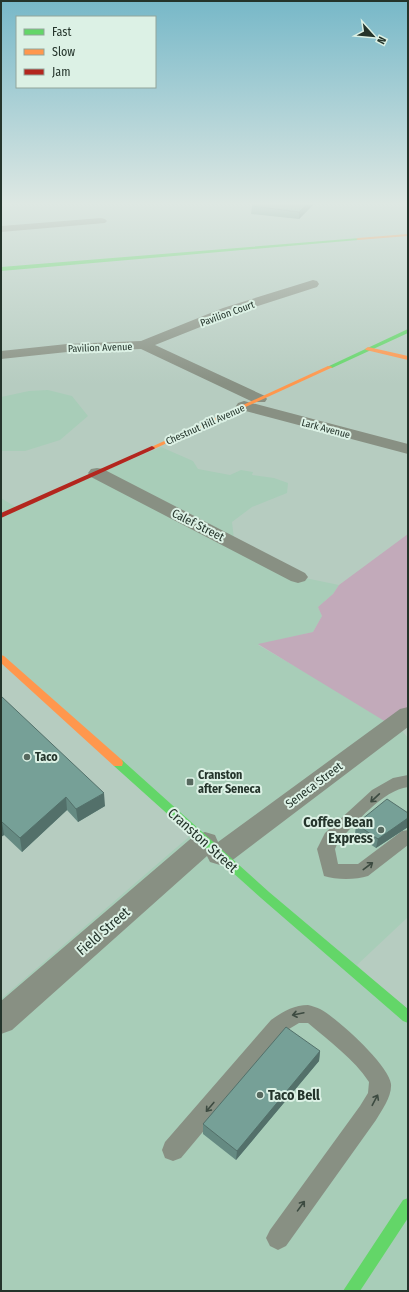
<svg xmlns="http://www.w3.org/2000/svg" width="409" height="1292" font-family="'Fira Sans Condensed',sans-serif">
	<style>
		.built { fill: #a8cdb8 }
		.green { fill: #c2aaba }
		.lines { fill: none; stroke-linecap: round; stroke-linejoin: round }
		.lane { fill: #889083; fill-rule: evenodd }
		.street { fill: #889083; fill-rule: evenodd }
		.fast { fill: #63d668; fill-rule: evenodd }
		.slow { fill: #ff974d; fill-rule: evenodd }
		.jam { fill: #b3261e; fill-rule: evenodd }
		.wall { fill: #658a82 }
		.shaded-wall { fill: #53706a }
		.building { fill: #76a097; stroke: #53706a }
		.oneway { stroke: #3d4b41 }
		.poi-dot { fill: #57695f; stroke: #dcf1e5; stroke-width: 1.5 }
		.labels { text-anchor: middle; stroke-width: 4; stroke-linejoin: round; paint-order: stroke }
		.far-street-label { font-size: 10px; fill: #24342b; stroke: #dcf1e5 }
		.street-label { font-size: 12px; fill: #24342b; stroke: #dcf1e5 }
		.poi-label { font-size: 12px; font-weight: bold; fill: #24342b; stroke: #dcf1e5; text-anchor: start }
		.near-poi-label { font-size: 14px; font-weight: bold; fill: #24342b; stroke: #dcf1e5; text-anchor: end }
		.near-street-label { font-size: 14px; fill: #24342b; stroke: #dcf1e5 }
	</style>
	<rect width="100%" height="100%" fill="#b6ccc0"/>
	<path class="built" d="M 48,390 L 72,396 L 88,416 L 60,440 L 25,451 L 1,451 L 1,397 L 29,391 Z
		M 161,447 L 193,461 L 198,469 L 230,475 L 241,470 L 253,472 L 252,475 L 274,478 L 288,483 L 287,493 L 252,507 L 232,522 L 235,548 L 281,573 L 339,585 L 333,594 L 318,607 L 322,616 L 313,632 L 258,645 L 396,724 L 408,738 L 408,917 L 357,965 L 408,1017 L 408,1291 L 1,1291 L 1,999 L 191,835 L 1,659 L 1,498 L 17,508 Z"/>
	<path class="green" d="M 408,534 L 408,716 L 391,725 L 258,644 L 313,632 L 322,616 L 318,607 L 333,594 L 339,585 Z"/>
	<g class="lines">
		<path class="lane" d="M 408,775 L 408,787 C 383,790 355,824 338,842 L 335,849 L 338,864 L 358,864 L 402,831 L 408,830 L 408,845 L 368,876 C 356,880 336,880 324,876 L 317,849 L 325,833 L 372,790 L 393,778 Z
			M 308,1005 C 312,1006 316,1007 320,1009 C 337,1018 389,1065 391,1084 C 392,1096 382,1110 376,1120 L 286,1246 L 278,1250 L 270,1246 L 266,1238 L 270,1230 L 360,1106 L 368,1093 L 369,1082 C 354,1059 329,1041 308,1023 L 299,1023 L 289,1029 L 181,1158 L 173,1161 L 165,1158 L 162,1150 L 165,1142 L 271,1020 C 282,1012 294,1005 308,1005 Z"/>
		<path class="street" d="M 101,218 L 105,219 L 107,221 L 105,223 L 1,232 L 1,226 Z
			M 313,280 L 317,281 L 319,284 L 317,287 L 233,314 L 155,345 L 265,396 L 267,399 L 265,402 L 253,402 L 141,349 L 67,352 L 1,359 L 1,351 L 67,344 L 141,341 L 223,308 Z
			M 244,401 L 408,444 L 408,454 L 238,409 L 236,406 L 238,403 Z
			M 97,468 L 103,469 L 305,573 L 308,577 L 305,581 L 298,583 L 291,581 L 91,477 L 88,473 L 91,469 Z
			M 408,707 L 408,727 L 230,862 L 220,865 L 210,862 L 207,856 L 12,1030 L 1,1034 L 1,1001 L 195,835 L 205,832 L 215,835 L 218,842 L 400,709 Z"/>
		<path class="fast" d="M 360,238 L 360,239 L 358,240 L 1,271 L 1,267 Z
			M 408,329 L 408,333 L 332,368 L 327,367 Z
			M 118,759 L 122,760 L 269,892 L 408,1009 L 408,1023 L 403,1021 L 261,898 L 114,766 L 113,763 L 114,760 Z
			M 408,1198 L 408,1218 L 360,1291 L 343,1291 L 403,1200 Z"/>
		<path class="slow" d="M 408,234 L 408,236 L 358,240 L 356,239 L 358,238 Z
			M 368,347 L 408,356 L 408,360 L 366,350 L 365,349 Z
			M 328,366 L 333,367 L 154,449 L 150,449 L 149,448 Z
			M 1,655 L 4,656 L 122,760 L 123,763 L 122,766 L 114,766 L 1,663 Z"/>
		<path class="jam" d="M 152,446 L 155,448 L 154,449 L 1,518 L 1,513 Z"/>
	</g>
	<path class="wall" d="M 315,203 L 299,219 L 251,214 L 252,206 Z
		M 1,696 L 105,806 L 78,822 L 67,810 L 22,852 L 4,835 L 1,837 Z
		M 408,813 L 408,827 L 376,848 L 355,834 L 356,824 Z
		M 320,1051 L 319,1061 L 236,1160 L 203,1134 L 203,1124 Z"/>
	<path class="shaded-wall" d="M 308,203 L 315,203 L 299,219 L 299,212 Z
		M 104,793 L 105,806 L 78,822 L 76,809 Z
		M 66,797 L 67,810 L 22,852 L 20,838 Z
		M 408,818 L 408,827 L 376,848 L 378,839 Z
		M 1,822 L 2,822 L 4,835 L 1,837 Z
		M 320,1051 L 319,1061 L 236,1160 L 237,1151 Z"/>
	<path class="building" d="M 256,203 L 308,203 L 299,212 L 252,206 Z
		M 1,696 L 104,793 L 76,809 L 66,797 L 20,838 L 2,822 L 1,822 Z
		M 387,799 L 408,813 L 408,818 L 378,839 L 356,824 Z
		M 286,1027 L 320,1051 L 237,1151 L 203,1124 Z"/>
	<defs><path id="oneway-shaft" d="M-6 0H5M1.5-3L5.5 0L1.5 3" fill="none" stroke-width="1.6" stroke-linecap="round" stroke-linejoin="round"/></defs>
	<g class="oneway">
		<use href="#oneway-shaft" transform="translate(375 798) rotate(137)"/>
		<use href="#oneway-shaft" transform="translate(368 866) rotate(-37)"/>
		<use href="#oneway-shaft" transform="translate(298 1014) rotate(168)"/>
		<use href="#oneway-shaft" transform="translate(375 1100) rotate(-62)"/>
		<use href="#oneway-shaft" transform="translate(210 1107) rotate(130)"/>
		<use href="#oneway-shaft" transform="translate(301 1206) rotate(-54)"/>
	</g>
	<linearGradient id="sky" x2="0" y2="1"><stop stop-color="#77b8c8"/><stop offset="0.53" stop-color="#dee8e3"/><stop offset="1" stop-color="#dee8e3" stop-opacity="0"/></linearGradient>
	<rect width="409" height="384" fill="url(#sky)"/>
	<g class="poi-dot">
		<circle cx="27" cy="757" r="4"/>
		<rect x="186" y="778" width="8" height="8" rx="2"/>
		<circle cx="381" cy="830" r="4"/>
		<circle cx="260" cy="1095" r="4"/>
	</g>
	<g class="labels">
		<g class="far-street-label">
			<text transform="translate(227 313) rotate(-20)" y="4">Pavilion Court</text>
			<text transform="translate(100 347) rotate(-2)" y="4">Pavilion Avenue</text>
			<text transform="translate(205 424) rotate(-24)" y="4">Chestnut Hill Avenue</text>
			<text transform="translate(326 428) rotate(15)" y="4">Lark Avenue</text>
		</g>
		<g class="street-label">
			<text transform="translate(198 525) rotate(27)" y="4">Calef Street</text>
			<text transform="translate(314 785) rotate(-37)" y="4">Seneca Street</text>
		</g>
		<g class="poi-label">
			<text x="35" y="761">Taco</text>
			<text x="198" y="779">Cranston<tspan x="198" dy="14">after Seneca</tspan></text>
		</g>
		<g class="near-poi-label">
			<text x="373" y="827">Coffee Bean<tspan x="373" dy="16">Express</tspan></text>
			<text x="268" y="1100" text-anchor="start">Taco Bell</text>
		</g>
		<g class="near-street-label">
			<text transform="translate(203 840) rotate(42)" y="5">Cranston Street</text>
			<text transform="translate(103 931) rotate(-41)" y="5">Field Street</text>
		</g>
	</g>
	<rect width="409" height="1292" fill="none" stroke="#24342b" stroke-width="4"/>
	<rect x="16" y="16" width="140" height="72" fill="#dcf1e5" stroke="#92a59b"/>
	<rect x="24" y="29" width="20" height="6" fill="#63d668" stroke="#92a59b"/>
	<text x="52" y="36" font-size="12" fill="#24342b">Fast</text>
	<rect x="24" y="49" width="20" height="6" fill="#ff974d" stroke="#92a59b"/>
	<text x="52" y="56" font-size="12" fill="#24342b">Slow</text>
	<rect x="24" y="69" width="20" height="6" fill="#b3261e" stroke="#92a59b"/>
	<text x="52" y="76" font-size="12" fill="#24342b">Jam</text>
	<g transform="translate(373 36) rotate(117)" stroke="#dcf1e5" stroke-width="3" paint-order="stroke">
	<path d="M0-3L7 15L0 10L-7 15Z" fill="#24342b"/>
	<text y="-6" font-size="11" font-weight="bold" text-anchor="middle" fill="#24342b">N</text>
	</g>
</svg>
